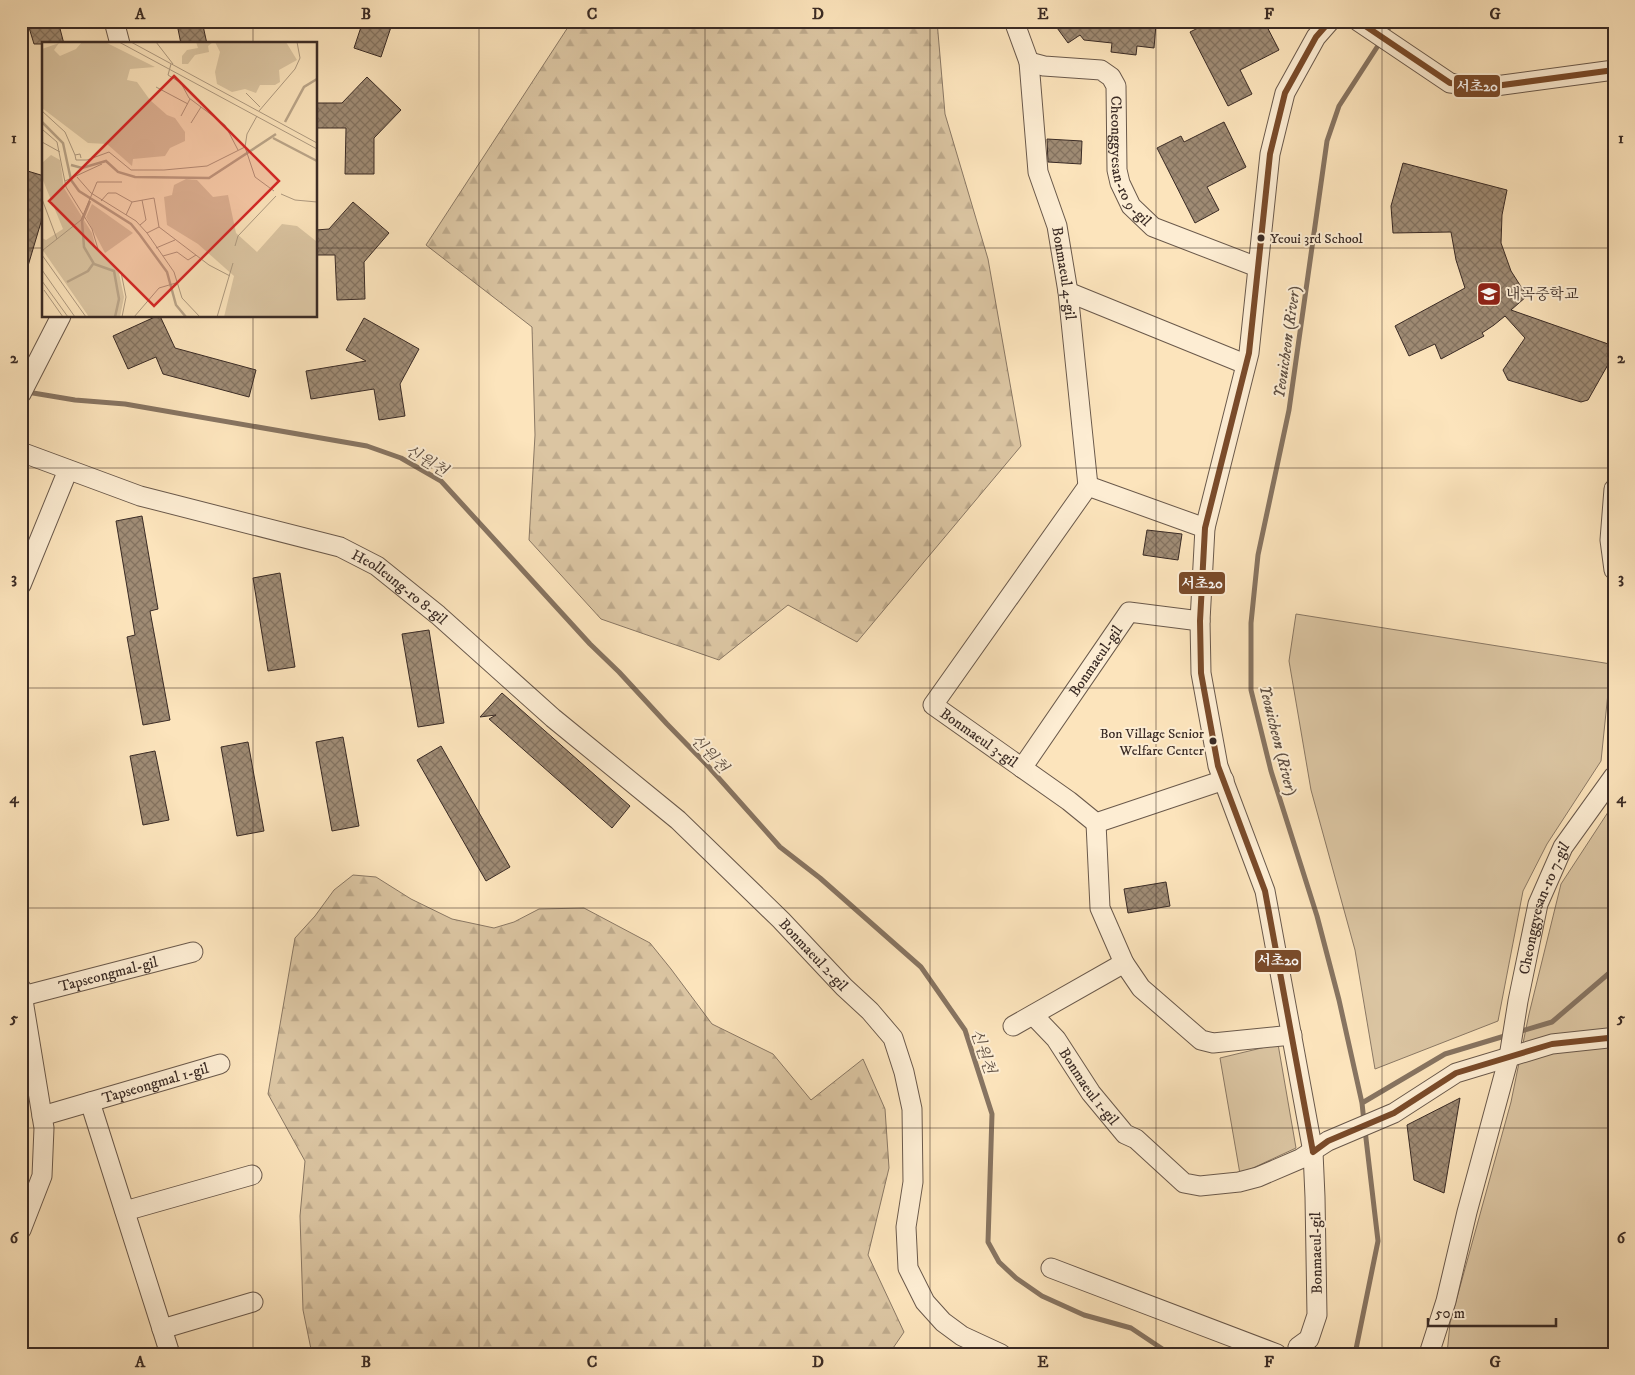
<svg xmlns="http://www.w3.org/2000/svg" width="1635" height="1375" font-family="'IM FELL DW Pica','Noto Serif KR',serif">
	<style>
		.forest { fill: url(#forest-firs); stroke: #8a7864 }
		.park { fill: #dbc5a2; stroke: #8a7864 }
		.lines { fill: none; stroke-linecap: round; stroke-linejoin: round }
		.stream { stroke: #877461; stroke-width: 5 }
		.building { fill: url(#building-cross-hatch); stroke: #3a2b25 }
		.minor-casing { stroke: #6a594b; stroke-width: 21 }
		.minor { stroke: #fdedd3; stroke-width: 19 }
		.bus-1-casing { stroke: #fdedd3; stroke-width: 10 }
		.bus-1 { stroke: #7a4b2a; stroke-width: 6 }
		.grid { fill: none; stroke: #3a2b25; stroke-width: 1; stroke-opacity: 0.55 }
		.bus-dot { fill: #3a2b25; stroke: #fdedd3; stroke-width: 2 }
		.labels { text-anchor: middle; stroke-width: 4; stroke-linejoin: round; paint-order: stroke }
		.bus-label { font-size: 14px; fill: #3a2b25; stroke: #fdedd3; text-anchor: start }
		.street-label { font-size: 15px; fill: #3a2b25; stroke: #fdedd3 }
		.poi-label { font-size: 15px; fill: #3a2b25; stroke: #fdedd3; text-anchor: start }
		.water-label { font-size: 16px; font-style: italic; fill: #605043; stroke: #fdedd3 }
		.inset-river { fill: none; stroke: #baa589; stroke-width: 2.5 }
		.inset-road { fill: none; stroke: #ae9a80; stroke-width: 1 }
		.view { fill: #d62828; fill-opacity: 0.15; stroke: #d62828; stroke-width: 2.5 }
		.inset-edge { fill: none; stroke: #3a2b25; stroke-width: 2.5 }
		.line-badge { stroke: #fdedd3; stroke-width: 2 }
		.badge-label { font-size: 14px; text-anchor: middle; font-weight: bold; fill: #fff }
		.neatline { fill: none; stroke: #3a2b25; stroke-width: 2 }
		.grid-label { font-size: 16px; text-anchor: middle; font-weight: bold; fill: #3a2b25 }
	</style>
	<defs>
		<pattern id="forest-firs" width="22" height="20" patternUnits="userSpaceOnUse" patternTransform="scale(1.25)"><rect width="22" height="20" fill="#dbc5a2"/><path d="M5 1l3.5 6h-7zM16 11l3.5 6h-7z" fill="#bda98b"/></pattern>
		<pattern id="building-cross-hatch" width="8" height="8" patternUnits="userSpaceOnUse" patternTransform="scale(1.25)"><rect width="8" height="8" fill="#9f8b74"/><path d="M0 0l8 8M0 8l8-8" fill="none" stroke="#83725f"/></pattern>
	</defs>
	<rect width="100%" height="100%" fill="#fce4bc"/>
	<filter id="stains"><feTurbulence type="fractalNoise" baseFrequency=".004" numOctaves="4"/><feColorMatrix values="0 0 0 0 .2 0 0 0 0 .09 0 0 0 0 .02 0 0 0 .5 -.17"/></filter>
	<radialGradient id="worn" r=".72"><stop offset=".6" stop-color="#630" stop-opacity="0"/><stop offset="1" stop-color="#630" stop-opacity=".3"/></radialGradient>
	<path class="forest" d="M 572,21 L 937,21 L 945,114 L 988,259 L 1021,446 L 857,642 L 788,605 L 719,660 L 601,619 L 529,540 L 535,435 L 532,327 L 426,245 Z
		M 353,875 L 376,877 L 411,899 L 452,919 L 494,928 L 514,922 L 539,909 L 584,908 L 650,943 L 671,969 L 712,1024 L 773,1054 L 811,1100 L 863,1059 L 885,1109 L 889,1168 L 868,1255 L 904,1332 L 889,1354 L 312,1354 L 303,1310 L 300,1216 L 305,1161 L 268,1094 L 295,938 L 315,916 L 334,890 Z"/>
	<path class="park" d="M 1296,614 L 1611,664 L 1601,761 L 1547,844 L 1523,891 L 1498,1021 L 1375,1069 L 1355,950 L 1311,790 L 1289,661 Z
		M 1614,803 L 1614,1339 L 1607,1354 L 1447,1354 L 1450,1323 L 1511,1102 L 1529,1014 L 1561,884 Z
		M 1278,1044 L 1296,1148 L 1240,1174 L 1220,1058 Z"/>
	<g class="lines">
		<path class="stream" d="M 1385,34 L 1393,21
			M 27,392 L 75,400 L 125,404 L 367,446 L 401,458 L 441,481 L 590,644 L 619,672 L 667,724 L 707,765 L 780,847 L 820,878 L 921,967 L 965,1030 L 992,1114 L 988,1242 L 999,1262 L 1016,1278 L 1042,1296 L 1084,1315 L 1131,1328 L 1170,1354
			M 1518,1032 L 1552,1022 L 1614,969
			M 1362,1103 L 1445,1054 L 1508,1035
			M 1364,1122 L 1362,1103 L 1339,1000 L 1317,916 L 1271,771 L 1251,690 L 1251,623 L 1258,555 L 1289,410 L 1327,141 L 1339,106 L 1381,41
			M 1355,1354 L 1378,1241 L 1365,1130"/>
	</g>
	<path class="building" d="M 27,21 L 58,21 L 64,44 L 34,44 Z
		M 189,21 L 202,21 L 207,44 L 181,44 L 177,24 Z
		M 363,21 L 393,21 L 381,57 L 354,48 Z
		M 1052,21 L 1133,21 L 1156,24 L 1154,48 L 1137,46 L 1136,55 L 1111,52 L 1112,43 L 1084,40 L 1080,35 L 1068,43 Z
		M 1212,21 L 1264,21 L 1279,50 L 1240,70 L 1252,94 L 1228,106 L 1190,32 Z
		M 367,77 L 401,110 L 374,138 L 374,174 L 345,174 L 346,128 L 316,128 L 316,103 L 342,103 Z
		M 1224,122 L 1246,167 L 1207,187 L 1219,210 L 1195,223 L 1157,148 L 1181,136 L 1184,142 Z
		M 1047,139 L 1082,141 L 1081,164 L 1048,162 Z
		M 1403,163 L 1507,190 L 1502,215 L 1501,243 L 1511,271 L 1527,296 L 1511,310 L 1611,345 L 1614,354 L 1588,400 L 1581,402 L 1508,380 L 1503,370 L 1525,338 L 1505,316 L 1494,325 L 1482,333 L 1484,336 L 1441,359 L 1435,344 L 1409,356 L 1395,326 L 1465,288 L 1456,260 L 1451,232 L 1393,233 L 1391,206 Z
		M 21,169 L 44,176 L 44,212 L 25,276 L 21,275 Z
		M 353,202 L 389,233 L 364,262 L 365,299 L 337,300 L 335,255 L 316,255 L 316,230 L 329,229 Z
		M 157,316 L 160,316 L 175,348 L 256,370 L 249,397 L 163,374 L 156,357 L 128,369 L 113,336 Z
		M 364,318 L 419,349 L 400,384 L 405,416 L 379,420 L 374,389 L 311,399 L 306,371 L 366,361 L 346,350 Z
		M 142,516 L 158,609 L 150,611 L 170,720 L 143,725 L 127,637 L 135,635 L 116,521 Z
		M 1147,530 L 1182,534 L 1178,560 L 1143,555 Z
		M 280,573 L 295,667 L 268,671 L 253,578 Z
		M 429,630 L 444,723 L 418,727 L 402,634 Z
		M 502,693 L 630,806 L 612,828 L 489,719 L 496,715 L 480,717 Z
		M 343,737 L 359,826 L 332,831 L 316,742 Z
		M 248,742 L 264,831 L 237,836 L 221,747 Z
		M 441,746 L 510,867 L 486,881 L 417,760 Z
		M 155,751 L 169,820 L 143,825 L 130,756 Z
		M 1166,882 L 1170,906 L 1128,913 L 1124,889 Z
		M 1460,1098 L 1444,1193 L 1414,1180 L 1407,1125 Z"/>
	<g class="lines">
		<defs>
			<g id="minor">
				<path d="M 114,21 L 120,44"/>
				<path id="s1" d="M 1014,21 L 1029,62 L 1038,172 L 1057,226 L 1068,292 L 1088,486"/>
				<path d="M 1358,21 L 1450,83 L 1488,87 L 1614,70"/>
				<path id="s2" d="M 1029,62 L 1044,66 L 1101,70 L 1111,77 L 1116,86 L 1117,170 L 1120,183 L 1131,206 L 1153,227 L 1257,267"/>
				<path d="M 1068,292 L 1245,364"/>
				<path d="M 21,394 L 61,316"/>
				<path id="s3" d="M 21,452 L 140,496 L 340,547 L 377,566 L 438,615 L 553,718 L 678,820 L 781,920 L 844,987 L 870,1011 L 893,1038 L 904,1072 L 912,1109 L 913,1182 L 906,1227 L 908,1268 L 925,1302 L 943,1322 L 962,1336 L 1001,1354"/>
				<path d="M 1614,489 L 1610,540 L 1614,570"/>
				<path id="s4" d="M 1205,528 L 1088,486 L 933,705 L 1069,801 L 1096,823 L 1224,780"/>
				<path d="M 21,585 L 68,470"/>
				<path id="s5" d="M 1022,768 L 1129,612 L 1200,621"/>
				<path d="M 1096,823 L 1100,908 L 1124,963 L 1141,988 L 1201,1040 L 1213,1043 L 1292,1035"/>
				<path d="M 21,988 L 44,1128 L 42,1176 L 21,1230"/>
				<path id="s6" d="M 23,996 L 193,952"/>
				<path id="s7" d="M 1033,1015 L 1056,1039 L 1091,1093 L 1125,1134 L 1136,1139 L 1184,1183 L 1200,1186 L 1239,1182 L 1258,1177 L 1300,1159 L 1328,1141 L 1394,1113 L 1456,1073 L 1552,1044 L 1608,1038 L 1614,1039"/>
				<path d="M 1013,1026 L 1124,963"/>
				<path d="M 90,1102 L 170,1354"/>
				<path id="s8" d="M 42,1116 L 220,1064"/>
				<path d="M 125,1211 L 252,1175"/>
				<path d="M 1051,1268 L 1277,1354"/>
				<path d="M 162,1329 L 253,1302"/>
				<path d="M 1298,1347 L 1309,1339 L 1317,1315 L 1315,1197 L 1313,1152 L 1265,891 L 1218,766 L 1201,673 L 1200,621 L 1205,528 L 1249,353 L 1270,154 L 1285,93 L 1316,37 L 1330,21"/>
				<path id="s9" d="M 1429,1354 L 1446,1301 L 1467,1212 L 1509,1057 L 1518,1001 L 1538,904 L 1563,847 L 1614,776"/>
			</g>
		</defs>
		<use href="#minor" class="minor-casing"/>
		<use href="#minor" class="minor"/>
		<defs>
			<path id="bus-1" d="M 1358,21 L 1450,83 L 1488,87 L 1614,70
				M 1313,1152 L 1265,891 L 1218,766 L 1201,673 L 1200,621 L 1205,528 L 1249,353 L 1270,154 L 1285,93 L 1316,37 L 1330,21
				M 1313,1152 L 1328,1141 L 1394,1113 L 1456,1073 L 1552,1044 L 1608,1038 L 1614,1039"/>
		</defs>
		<use href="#bus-1" class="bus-1-casing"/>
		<use href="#bus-1" class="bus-1"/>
	</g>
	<path class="grid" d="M 253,21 L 253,44M 479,21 L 479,1354M 705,21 L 705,1354M 930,21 L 930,1354M 1156,21 L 1156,1354M 1382,21 L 1382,1354M 21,248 L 44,248M 316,248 L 1614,248M 253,316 L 253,1354M 21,468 L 1614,468M 21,688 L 1614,688M 21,908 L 1614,908M 21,1128 L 1614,1128"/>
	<defs>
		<symbol id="school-square" viewBox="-11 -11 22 22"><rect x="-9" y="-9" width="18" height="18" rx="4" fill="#8f2418" stroke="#fdedd3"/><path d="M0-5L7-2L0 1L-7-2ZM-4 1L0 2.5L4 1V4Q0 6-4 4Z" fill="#fff"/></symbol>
	</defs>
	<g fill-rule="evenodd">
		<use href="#school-square" x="1475" y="280" width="28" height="28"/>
	</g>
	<g class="bus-dot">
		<circle cx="1261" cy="238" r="4.5"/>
		<circle cx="1213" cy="741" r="4.5"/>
	</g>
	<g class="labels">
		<g class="bus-label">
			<text x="1270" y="243">Yeoui 3rd School</text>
			<text x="1204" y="738" text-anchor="end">Bon Village Senior<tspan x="1204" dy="17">Welfare Center</tspan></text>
		</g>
		<g class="street-label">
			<text dy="5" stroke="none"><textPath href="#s2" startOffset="174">Cheonggyesan-ro 9-gil</textPath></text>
			<text dy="5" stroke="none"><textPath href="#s1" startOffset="259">Bonmaeul 4-gil</textPath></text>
			<text dy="5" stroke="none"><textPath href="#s3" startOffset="405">Heolleung-ro 8-gil</textPath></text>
			<text dy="5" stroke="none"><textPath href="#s5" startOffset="130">Bonmaeul-gil</textPath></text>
			<text dy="5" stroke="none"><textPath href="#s4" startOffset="449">Bonmaeul 3-gil</textPath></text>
			<text dy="5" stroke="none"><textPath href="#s9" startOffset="461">Cheonggyesan-ro 7-gil</textPath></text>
			<text dy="5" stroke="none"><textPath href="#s3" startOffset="960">Bonmaeul 2-gil</textPath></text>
			<text dy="5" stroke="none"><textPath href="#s6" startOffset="88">Tapseongmal-gil</textPath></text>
			<text dy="5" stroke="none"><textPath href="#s8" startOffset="118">Tapseongmal 1-gil</textPath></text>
			<text dy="5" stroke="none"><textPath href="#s7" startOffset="91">Bonmaeul 1-gil</textPath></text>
			<text transform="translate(1316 1253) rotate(-91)" y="5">Bonmaeul-gil</text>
		</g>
		<g class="poi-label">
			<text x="1506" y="299">내곡중학교</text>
		</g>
		<g class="water-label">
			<text transform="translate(1286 342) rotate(-82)" y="6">Yeouicheon (River)</text>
			<text transform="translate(427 460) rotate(31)" y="6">신원천</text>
			<text transform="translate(1279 740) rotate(76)" y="6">Yeouicheon (River)</text>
			<text transform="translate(710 753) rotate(47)" y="6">신원천</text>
			<text transform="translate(984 1051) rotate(71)" y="6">신원천</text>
		</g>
	</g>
	<g transform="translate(42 42)">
		<rect width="275" height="275" fill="#fce4bc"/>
		<path d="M 40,0 L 63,0 L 113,25 L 88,27 L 85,38 L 95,40 L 108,58 L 125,73 L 133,76 L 143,90 L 143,99 L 128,106 L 123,114 L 91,117 L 90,124 L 65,102 L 46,101 L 0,66 L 0,7 L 17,1 L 12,8 L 18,14 L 34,7 ZM 154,0 L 171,0 L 166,4 L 167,10 L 153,13 L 146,22 L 140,22 L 140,14 L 145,8 L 156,6 ZM 173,0 L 244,0 L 255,18 L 237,28 L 238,40 L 233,43 L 218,43 L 214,51 L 203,47 L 190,50 L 175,42 L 173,30 L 178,10 ZM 144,137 L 155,138 L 171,155 L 186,153 L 194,191 L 215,210 L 240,182 L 255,184 L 274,199 L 275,275 L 182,275 L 192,234 L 156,202 L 125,183 L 122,155 L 130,153 L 132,143 Z" fill="#dbc5a2"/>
		<path d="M 9,113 L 18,118 L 22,146 L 50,191 L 53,203 L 77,231 L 82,255 L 78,275 L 47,275 L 0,207 L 0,196 L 4,198 L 21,187 L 0,136 L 0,121 ZM 50,162 L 91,191 L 63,211 L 44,175 Z" fill="#dbc5a2"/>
		<path class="inset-river" d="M 0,80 L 21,101 L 29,138 L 37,149 L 89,182 L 98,193 L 125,230 L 134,263 L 144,275M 243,80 L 262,45 L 275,37M 231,96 L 275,119M 29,123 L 40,126 L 64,119 L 76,130 L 93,135 L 167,136 L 234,92M 48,159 L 40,179 L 42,205 L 52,222 L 72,229 L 77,257 L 73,275M 25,240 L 46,229 L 51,222"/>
		<path class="inset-road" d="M 77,0 L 275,107M 89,0 L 275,101M 114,0 L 131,22M 129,22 L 126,33 L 139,41 L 147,56 L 183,83 L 196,108M 114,45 L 146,62M 204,51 L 218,65M 0,69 L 23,90 L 33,113M 217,69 L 253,27 L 258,16 L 255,0M 139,74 L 148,57M 215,74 L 205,92 L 203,105 L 213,135 L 232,149M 149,81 L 159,65M 1,88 L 15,100 L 24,145 L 50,187 L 56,207 L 79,230 L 84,255 L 80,275M 0,100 L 18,110M 39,116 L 38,112 L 33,113 L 34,118 L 45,118 L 67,110 L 89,128 L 122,128 L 165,124 L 203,105M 35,135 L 49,151 L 94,179 L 105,191 L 132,230 L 140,256 L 158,275M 23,139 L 60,122M 239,152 L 253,158 L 275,160M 0,157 L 15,197 L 1,208 L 0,213 L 44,275M 59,159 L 66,151 L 74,151 L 90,160M 84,173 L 90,160 L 112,156 L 117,185 L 105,191M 98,183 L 104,178 L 100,158M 117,185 L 167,223 L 188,234M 15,197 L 39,178 L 55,140 L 80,140M 193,204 L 196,194 L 234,154M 114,206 L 133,198M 121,214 L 135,210 L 146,218 L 154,213M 0,228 L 33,275M 0,239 L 26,275M 2,248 L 21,275M 92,275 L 117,246 L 134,241M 175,275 L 191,221"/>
		<path class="view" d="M 132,34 L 237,139 L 112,264 L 7,159 Z"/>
		<rect width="275" height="275" class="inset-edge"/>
	</g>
	<g class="line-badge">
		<rect x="1453" y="74" width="48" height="24" rx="5" fill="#7a4b2a"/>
		<rect x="1178" y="571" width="48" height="24" rx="5" fill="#7a4b2a"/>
		<rect x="1254" y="949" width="48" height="24" rx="5" fill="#7a4b2a"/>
	</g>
	<g class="badge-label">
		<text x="1477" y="91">서초20</text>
		<text x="1202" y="588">서초20</text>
		<text x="1278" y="965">서초20</text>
	</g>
	<rect width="1635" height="1375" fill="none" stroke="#fce4bc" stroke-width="55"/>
	<path d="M1428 1318v8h128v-8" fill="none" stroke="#3a2b25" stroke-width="2.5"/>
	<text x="1435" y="1318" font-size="15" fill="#3a2b25" stroke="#fdedd3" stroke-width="4" paint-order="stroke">50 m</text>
	<rect x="28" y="28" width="1580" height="1320" class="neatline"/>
	<g class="grid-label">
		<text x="140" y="19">A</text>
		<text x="366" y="19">B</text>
		<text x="592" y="19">C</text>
		<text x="818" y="19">D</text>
		<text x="1043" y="19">E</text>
		<text x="1269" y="19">F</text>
		<text x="1495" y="19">G</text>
		<text x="14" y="143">1</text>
		<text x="1621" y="143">1</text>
		<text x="14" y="363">2</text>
		<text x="1621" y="363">2</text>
		<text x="14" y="583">3</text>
		<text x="1621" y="583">3</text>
		<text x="14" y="803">4</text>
		<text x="1621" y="803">4</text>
		<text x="14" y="1023">5</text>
		<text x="1621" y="1023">5</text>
		<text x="14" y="1243">6</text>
		<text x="1621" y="1243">6</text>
		<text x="140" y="1367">A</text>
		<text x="366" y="1367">B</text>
		<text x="592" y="1367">C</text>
		<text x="818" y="1367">D</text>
		<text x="1043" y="1367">E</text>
		<text x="1269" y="1367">F</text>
		<text x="1495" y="1367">G</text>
	</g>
	<rect width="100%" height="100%" filter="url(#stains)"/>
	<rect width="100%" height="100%" fill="url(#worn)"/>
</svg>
